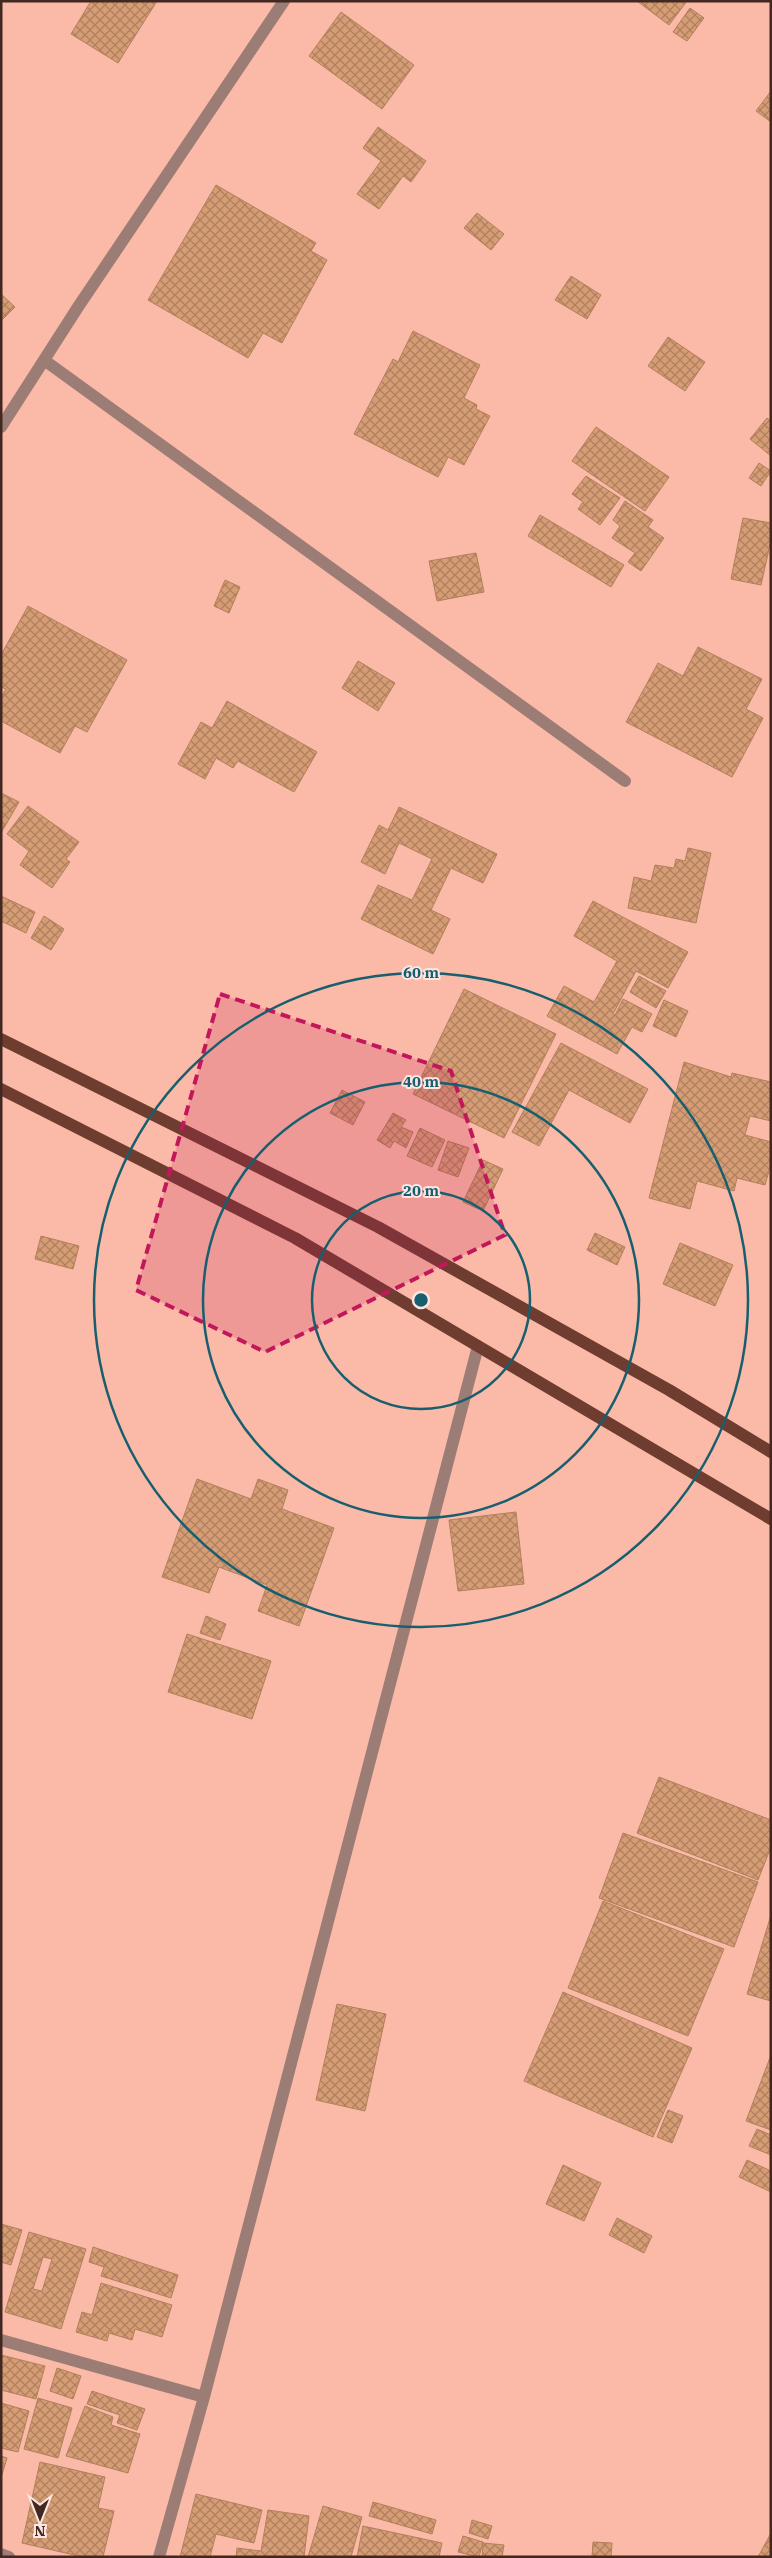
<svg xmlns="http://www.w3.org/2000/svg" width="772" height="2558" font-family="'IBM Plex Serif',serif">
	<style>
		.building { fill: url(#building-cross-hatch); stroke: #b37f5b; fill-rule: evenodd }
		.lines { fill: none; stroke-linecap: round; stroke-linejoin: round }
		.minor { stroke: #9b7d75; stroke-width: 12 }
		.major { stroke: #6f3d2f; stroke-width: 12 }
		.marked { fill: #c2185b; fill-opacity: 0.2; stroke: #c2185b; stroke-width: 4; stroke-dasharray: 10 6; stroke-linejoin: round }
		.ring { fill: none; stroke: #175f6f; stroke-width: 2.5 }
		.centre { fill: #175f6f; stroke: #fce6e1; stroke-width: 2.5 }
		.ring-label { font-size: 15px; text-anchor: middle; font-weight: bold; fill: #175f6f; stroke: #fce6e1; stroke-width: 4; stroke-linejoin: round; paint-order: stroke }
	</style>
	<defs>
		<pattern id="building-cross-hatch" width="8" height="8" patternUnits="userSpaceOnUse" patternTransform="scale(1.25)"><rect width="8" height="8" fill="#d69d75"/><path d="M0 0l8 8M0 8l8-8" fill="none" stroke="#af8060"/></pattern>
	</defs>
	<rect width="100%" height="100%" fill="#fbb9a7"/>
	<path class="building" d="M 91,1 L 157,1 L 118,63 L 71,34 Z
		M 637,1 L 687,1 L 669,25 Z
		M 690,8 L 704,18 L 687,41 L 673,32 Z
		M 341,12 L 414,65 L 382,109 L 309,56 Z
		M 771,91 L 771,122 L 756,111 Z
		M 378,127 L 426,161 L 411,182 L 403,176 L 379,209 L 357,194 L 381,161 L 363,148 Z
		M 216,185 L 316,243 L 311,251 L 327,260 L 282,343 L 263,333 L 248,358 L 148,300 Z
		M 477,213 L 504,234 L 491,250 L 464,228 Z
		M 571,276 L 601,295 L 587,319 L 555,300 Z
		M 1,294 L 15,307 L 1,321 Z
		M 413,331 L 480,365 L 464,398 L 477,405 L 476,409 L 490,416 L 464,465 L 448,457 L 438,477 L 354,434 L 393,359 L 398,362 Z
		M 668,337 L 705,362 L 685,391 L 648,366 Z
		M 767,418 L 771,421 L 771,456 L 750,439 Z
		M 596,427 L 669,477 L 645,511 L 572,461 Z
		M 759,463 L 771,471 L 761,486 L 749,478 Z
		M 586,476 L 620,498 L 600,525 L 578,509 L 583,502 L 572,494 Z
		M 625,501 L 653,520 L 648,527 L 664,538 L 641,571 L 628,562 L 635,553 L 612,538 L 620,526 L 613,520 Z
		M 540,515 L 624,565 L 611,587 L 528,536 Z
		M 743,518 L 771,523 L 771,540 L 761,585 L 731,579 Z
		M 476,553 L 484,592 L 437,601 L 429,561 Z
		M 225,580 L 240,587 L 229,613 L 214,606 Z
		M 28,606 L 127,660 L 87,732 L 75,726 L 60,753 L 1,721 L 1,697 L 6,689 L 1,687 L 1,655 Z
		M 698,647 L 762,679 L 746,709 L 763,718 L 732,777 L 626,722 L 658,663 L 683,676 Z
		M 358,661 L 395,683 L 378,711 L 342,688 Z
		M 227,701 L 317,752 L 294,792 L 238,761 L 233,768 L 216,758 L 205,779 L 178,764 L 201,722 L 212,728 Z
		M 1,793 L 19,802 L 1,833 Z
		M 28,806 L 79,842 L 66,859 L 70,862 L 52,888 L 20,865 L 29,851 L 7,834 Z
		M 399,807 L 497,854 L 483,883 L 451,868 L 431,910 L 450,919 L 433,954 L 361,919 L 378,885 L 412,900 L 432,859 L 399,843 L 385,874 L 361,862 L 379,825 L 388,830 Z
		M 688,848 L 711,853 L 696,923 L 628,908 L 634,877 L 651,881 L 655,865 L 674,868 L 676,859 L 685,861 Z
		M 1,896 L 35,912 L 26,933 L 1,921 Z
		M 593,901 L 688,952 L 668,988 L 636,971 L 613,1014 L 615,1015 L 623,999 L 652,1014 L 642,1032 L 632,1027 L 617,1054 L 547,1016 L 564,986 L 594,1002 L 617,961 L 574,936 Z
		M 44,916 L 64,929 L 51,950 L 31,938 Z
		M 639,976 L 666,991 L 656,1008 L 630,992 Z
		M 464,989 L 556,1034 L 504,1138 L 413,1094 Z
		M 664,1000 L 688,1011 L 676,1037 L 653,1026 Z
		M 561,1043 L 648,1089 L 630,1123 L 569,1090 L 539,1146 L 512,1132 Z
		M 684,1062 L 731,1077 L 732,1073 L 771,1082 L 771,1121 L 750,1116 L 745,1135 L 771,1142 L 771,1164 L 765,1185 L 737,1178 L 734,1191 L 697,1181 L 690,1209 L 649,1198 Z
		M 342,1090 L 365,1102 L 353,1125 L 330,1113 Z
		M 393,1113 L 406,1120 L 401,1127 L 413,1132 L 406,1148 L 394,1141 L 390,1148 L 377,1140 Z
		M 420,1128 L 445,1140 L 432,1167 L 407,1156 Z
		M 448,1141 L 469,1148 L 458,1177 L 438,1170 Z
		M 483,1160 L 503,1169 L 483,1211 L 463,1202 Z
		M 595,1233 L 625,1247 L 617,1265 L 587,1250 Z
		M 41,1236 L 79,1246 L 73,1269 L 35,1259 Z
		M 680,1243 L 733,1265 L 715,1306 L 663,1284 Z
		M 197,1479 L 251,1499 L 258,1479 L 288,1490 L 282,1509 L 334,1528 L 299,1626 L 258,1611 L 267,1585 L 219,1567 L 209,1593 L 162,1577 Z
		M 516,1512 L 524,1584 L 458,1591 L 449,1520 Z
		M 206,1616 L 226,1624 L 220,1640 L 200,1633 Z
		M 187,1634 L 271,1661 L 252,1719 L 168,1692 Z
		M 659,1777 L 771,1820 L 771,1847 L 758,1880 L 637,1833 Z
		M 623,1833 L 758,1882 L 734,1947 L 599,1898 Z
		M 603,1901 L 724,1949 L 688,2036 L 568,1988 Z
		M 771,1915 L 771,2001 L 747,1994 Z
		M 563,1992 L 692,2048 L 653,2137 L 524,2081 Z
		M 337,2004 L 386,2014 L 365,2111 L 316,2100 Z
		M 771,2055 L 771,2130 L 746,2121 Z
		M 668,2110 L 683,2116 L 672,2143 L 657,2137 Z
		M 757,2129 L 771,2135 L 771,2155 L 749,2146 Z
		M 747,2160 L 771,2171 L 771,2192 L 739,2177 Z
		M 563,2165 L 601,2183 L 584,2221 L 546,2204 Z
		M 617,2218 L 652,2236 L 644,2253 L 609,2235 Z
		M 1,2224 L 22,2230 L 11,2265 L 1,2262 Z
		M 29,2232 L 86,2249 L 61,2329 L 5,2312 ZM 43,2257 L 52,2259 L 42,2291 L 33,2289 Z
		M 93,2247 L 178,2275 L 171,2298 L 101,2276 L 104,2267 L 89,2262 Z
		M 101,2283 L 172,2305 L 162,2337 L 135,2329 L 132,2340 L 109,2333 L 107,2341 L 76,2332 L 82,2312 L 92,2315 Z
		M 1,2355 L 45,2366 L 36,2399 L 1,2390 Z
		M 57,2368 L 81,2376 L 73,2399 L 50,2391 Z
		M 92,2391 L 145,2409 L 137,2430 L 117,2423 L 120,2415 L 87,2404 Z
		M 38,2398 L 72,2408 L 58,2458 L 24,2449 Z
		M 1,2403 L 29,2411 L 18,2452 L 1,2448 Z
		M 85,2406 L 113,2417 L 111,2425 L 140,2434 L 128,2473 L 66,2456 Z
		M 1,2456 L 7,2458 L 1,2478 Z
		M 40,2462 L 105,2477 L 98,2508 L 114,2511 L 103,2557 L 83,2557 L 22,2543 Z
		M 196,2494 L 262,2510 L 254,2543 L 216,2534 L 210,2557 L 180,2557 Z
		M 373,2502 L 436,2520 L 432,2534 L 369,2516 Z
		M 323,2506 L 362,2517 L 351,2557 L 308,2557 Z
		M 268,2510 L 309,2516 L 304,2557 L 236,2557 L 237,2548 L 261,2551 Z
		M 472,2520 L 492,2526 L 488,2539 L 469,2533 Z
		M 363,2526 L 442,2543 L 439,2557 L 357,2557 Z
		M 771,2533 L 771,2557 L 758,2557 Z
		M 463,2536 L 483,2542 L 479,2557 L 458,2552 Z
		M 593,2542 L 612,2543 L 611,2557 L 592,2557 Z
		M 483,2543 L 504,2545 L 502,2557 L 482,2557 Z"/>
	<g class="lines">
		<path class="minor" d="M 44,360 L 625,781
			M 1,427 L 78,307 L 284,1
			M 1,2340 L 204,2397
			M 1,2554 L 9,2557
			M 159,2557 L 204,2397 L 478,1346"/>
		<path class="major" d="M 1,1039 L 378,1227 L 669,1390 L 771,1452
			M 1,1089 L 295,1238 L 771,1519"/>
	</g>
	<path class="marked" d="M 220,994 L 451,1071 L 505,1235 L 265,1352 L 136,1290 Z"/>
	<g class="ring">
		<circle cx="421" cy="1300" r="109"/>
		<circle cx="421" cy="1300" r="218"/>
		<circle cx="421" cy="1300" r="327"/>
	</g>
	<circle cx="421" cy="1300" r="8" class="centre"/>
	<g class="ring-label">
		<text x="421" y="978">60 m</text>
		<text x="421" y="1087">40 m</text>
		<text x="421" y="1196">20 m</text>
	</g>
	<rect width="772" height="2558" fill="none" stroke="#422821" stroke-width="5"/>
	<g transform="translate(40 2518) rotate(180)" stroke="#fce6e1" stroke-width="4" paint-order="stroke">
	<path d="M0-4L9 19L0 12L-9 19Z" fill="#422821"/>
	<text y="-8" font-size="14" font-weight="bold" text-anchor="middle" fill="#422821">N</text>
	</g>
</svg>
